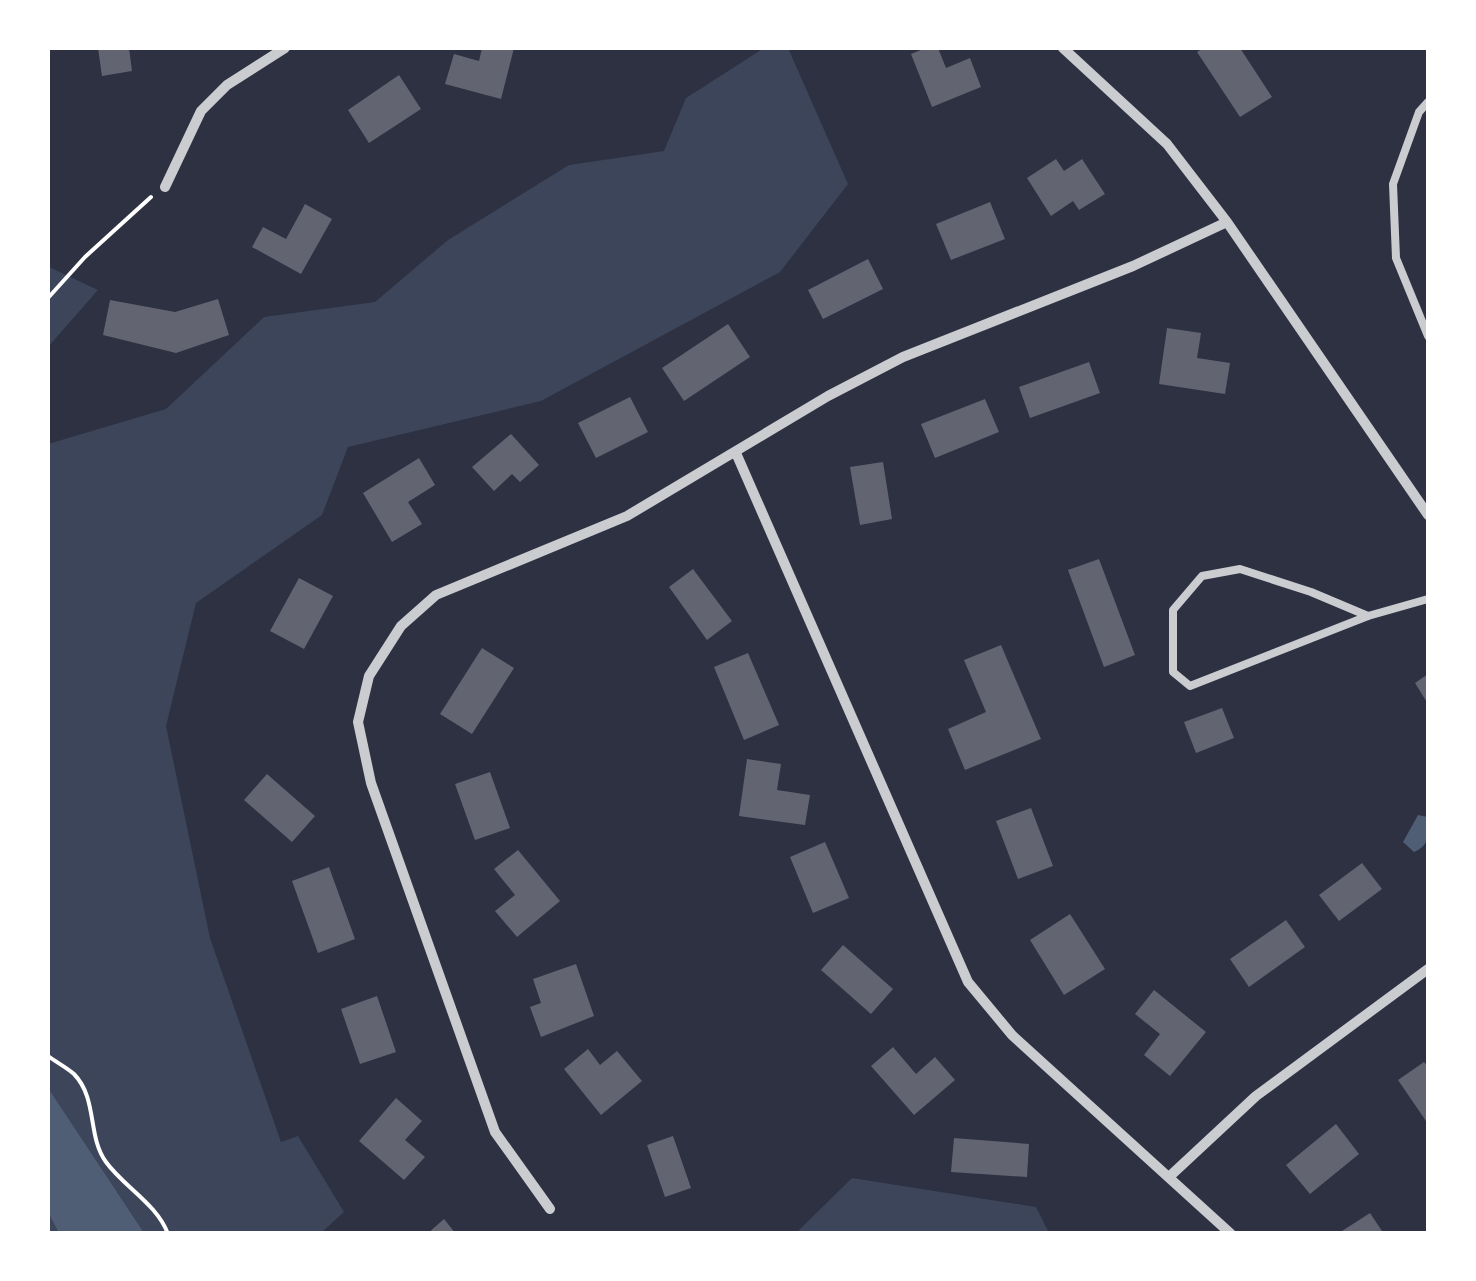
<svg xmlns="http://www.w3.org/2000/svg" width="1476" height="1281" font-family="'Archivo Narrow',sans-serif">
	<style>
		.green { fill: #3c4559 }
		.water { fill: #4f5d75 }
		.building { fill: #626471 }
		.lines { fill: none; stroke-linecap: round; stroke-linejoin: round }
		.path { stroke: #fff; stroke-width: 4 }
		.service { stroke: #caccd0; stroke-width: 8 }
		.minor { stroke: #caccd0; stroke-width: 10 }
	</style>
	<rect width="100%" height="100%" fill="#2d3142"/>
	<path class="green" d="M 764,48 L 788,48 L 848,184 L 780,272 L 541,401 L 348,447 L 322,515 L 196,603 L 166,726 L 210,938 L 281,1142 L 298,1136 L 344,1212 L 321,1233 L 48,1234 L 48,444 L 166,409 L 264,317 L 375,302 L 448,240 L 569,165 L 664,151 L 686,98 Z
		M 49,267 L 98,290 L 48,347 L 48,269 Z
		M 852,1178 L 1036,1207 L 1049,1233 L 796,1233 Z"/>
	<path class="water" d="M 1418,815 L 1428,817 C 1429,833 1430,846 1414,852 L 1403,842 Z
		M 48,1088 L 144,1233 L 59,1233 L 48,1212 Z"/>
	<path class="building" d="M 98,48 L 129,48 L 132,71 L 102,76 Z
		M 482,48 L 514,48 L 501,99 L 445,84 L 454,54 L 479,61 Z
		M 926,48 L 938,48 L 946,68 L 970,58 L 981,87 L 932,107 L 911,54 Z
		M 1203,48 L 1240,48 L 1272,97 L 1240,117 L 1197,52 Z
		M 399,75 L 421,109 L 369,143 L 348,110 Z
		M 1056,159 L 1064,171 L 1082,159 L 1105,194 L 1079,210 L 1073,201 L 1051,216 L 1027,178 Z
		M 990,202 L 1005,239 L 951,260 L 936,224 Z
		M 305,204 L 332,219 L 301,274 L 252,247 L 263,227 L 286,239 Z
		M 868,259 L 883,289 L 823,319 L 808,290 Z
		M 218,299 L 229,335 L 176,353 L 103,335 L 110,300 L 175,312 Z
		M 728,324 L 750,357 L 684,401 L 662,368 Z
		M 1167,328 L 1201,333 L 1197,358 L 1230,363 L 1225,394 L 1159,384 Z
		M 1089,362 L 1100,393 L 1030,418 L 1019,387 Z
		M 630,397 L 648,432 L 596,458 L 578,423 Z
		M 985,399 L 999,432 L 935,458 L 921,424 Z
		M 511,434 L 539,465 L 520,482 L 512,474 L 494,491 L 472,467 Z
		M 419,458 L 435,485 L 408,502 L 422,524 L 392,542 L 363,493 Z
		M 883,462 L 892,519 L 860,525 L 850,467 Z
		M 1099,559 L 1135,655 L 1104,667 L 1068,570 Z
		M 693,569 L 732,621 L 707,640 L 669,587 Z
		M 299,578 L 333,596 L 304,649 L 270,631 Z
		M 1001,645 L 1041,739 L 965,770 L 948,729 L 986,712 L 964,660 Z
		M 482,648 L 514,668 L 472,734 L 440,714 Z
		M 748,653 L 779,725 L 744,740 L 714,667 Z
		M 1428,674 L 1428,704 L 1415,683 Z
		M 1222,708 L 1234,738 L 1196,753 L 1184,722 Z
		M 747,759 L 781,764 L 777,790 L 810,795 L 805,825 L 739,816 Z
		M 490,772 L 510,828 L 475,840 L 455,784 Z
		M 267,774 L 315,816 L 292,842 L 244,800 Z
		M 1031,808 L 1053,866 L 1018,879 L 996,821 Z
		M 825,842 L 849,898 L 813,913 L 790,857 Z
		M 518,850 L 560,901 L 517,937 L 495,911 L 515,895 L 494,869 Z
		M 1362,863 L 1382,889 L 1339,921 L 1319,895 Z
		M 329,867 L 355,939 L 318,953 L 292,881 Z
		M 1070,914 L 1105,969 L 1064,995 L 1030,940 Z
		M 1286,920 L 1305,947 L 1249,987 L 1230,959 Z
		M 843,945 L 893,989 L 871,1014 L 821,970 Z
		M 576,964 L 594,1016 L 541,1037 L 530,1007 L 541,1003 L 533,979 Z
		M 1154,990 L 1206,1032 L 1170,1076 L 1144,1055 L 1160,1034 L 1135,1014 Z
		M 377,996 L 396,1052 L 360,1064 L 341,1009 Z
		M 893,1047 L 916,1074 L 935,1057 L 955,1080 L 914,1115 L 871,1066 Z
		M 588,1049 L 600,1065 L 617,1051 L 642,1081 L 601,1115 L 564,1069 Z
		M 1424,1062 L 1428,1067 L 1428,1124 L 1398,1080 Z
		M 396,1098 L 422,1121 L 405,1140 L 425,1157 L 404,1180 L 359,1141 Z
		M 1336,1124 L 1359,1154 L 1310,1194 L 1286,1165 Z
		M 673,1136 L 691,1188 L 665,1197 L 647,1145 Z
		M 954,1138 L 1029,1144 L 1027,1177 L 951,1172 Z
		M 1370,1213 L 1384,1234 L 1344,1234 L 1342,1231 Z
		M 444,1219 L 456,1234 L 427,1234 Z"/>
	<g class="lines">
		<path class="path" d="M 48,298 L 85,257 L 151,197
			M 48,1056 C 56,1062 66,1067 74,1074 C 98,1099 87,1136 106,1162 C 124,1187 157,1204 168,1234"/>
		<path class="service" d="M 1428,102 L 1419,112 L 1393,184 L 1396,258 L 1428,336
			M 1368,616 L 1311,592 L 1240,569 L 1202,576 L 1173,610 L 1173,672 L 1190,686 L 1368,616 L 1428,599"/>
		<path class="minor" d="M 1063,48 L 1167,144 L 1227,222 L 1428,515
			M 165,187 L 201,111 L 227,85 L 285,48
			M 736,453 L 968,982 L 1012,1035 L 1231,1234
			M 1169,1177 L 1256,1096 L 1428,969
			M 550,1209 L 495,1132 L 371,783 L 358,722 L 369,676 L 401,626 L 436,595 L 627,516 L 828,396 L 903,357 L 1133,266 L 1227,222"/>
	</g>
	<rect width="1476" height="1281" fill="none" stroke="#ffffff" stroke-width="100"/>
</svg>
